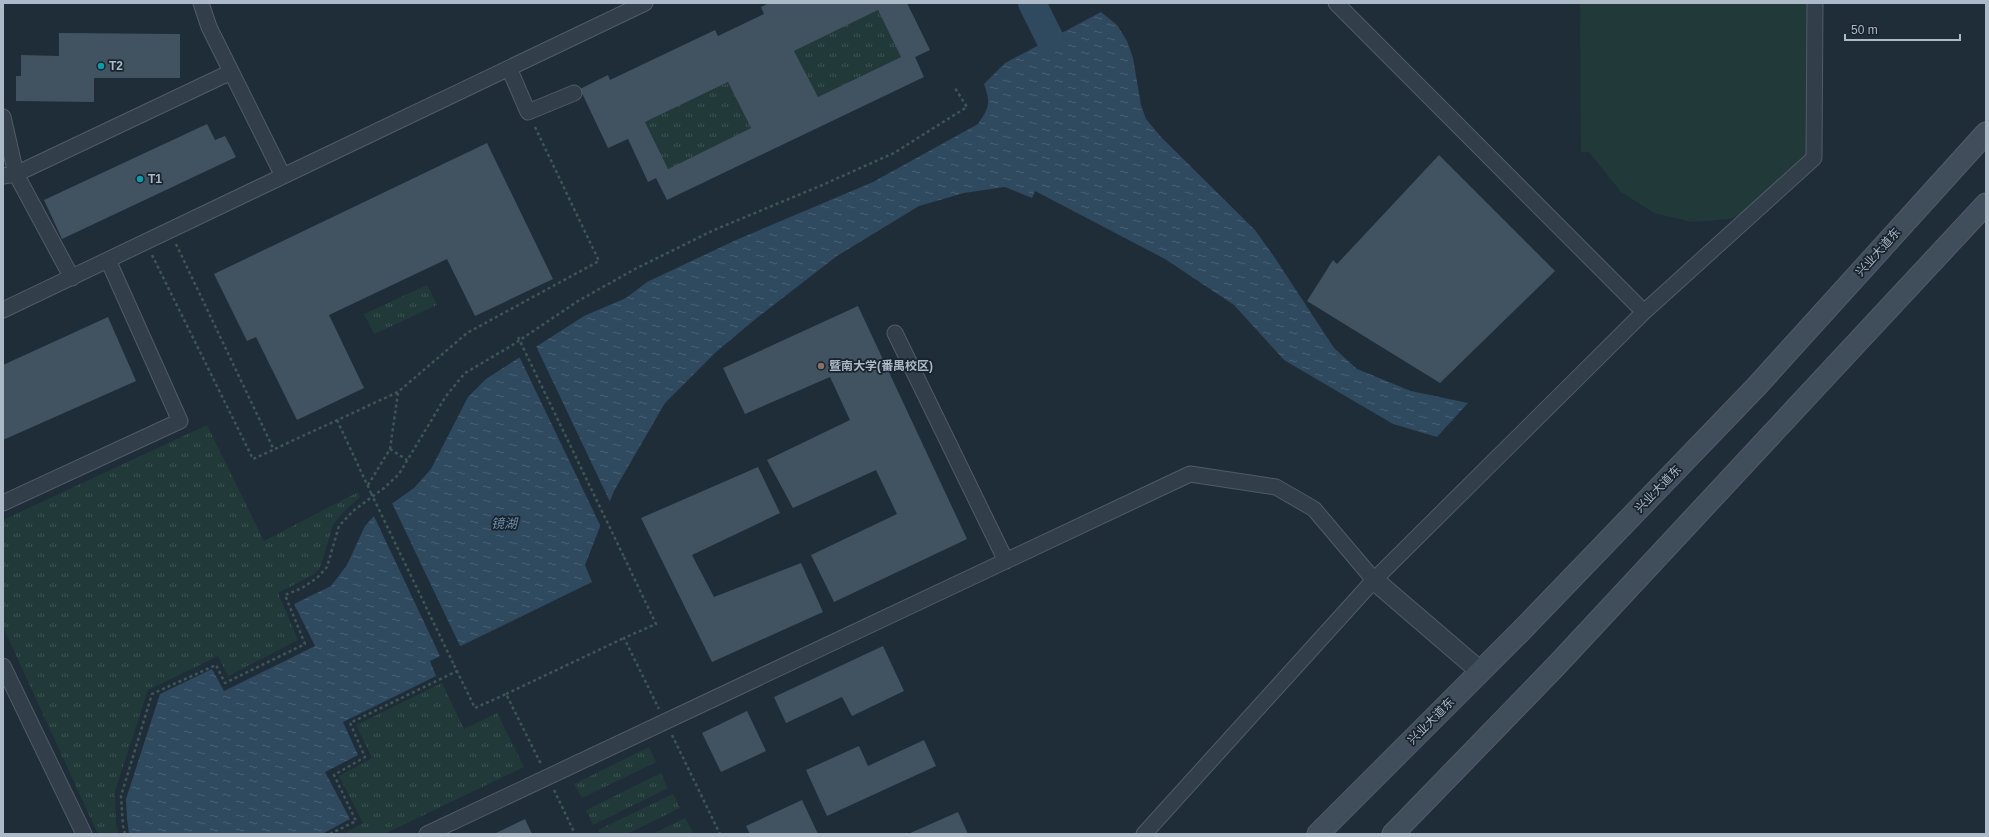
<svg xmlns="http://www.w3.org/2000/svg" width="1989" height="837" font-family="Arial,'Noto Sans SC',sans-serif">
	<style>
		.grass { fill: url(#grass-tufts) }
		.pitch { fill: #213939 }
		.water { fill: url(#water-ripples) }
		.pier { fill: #1f2d38 }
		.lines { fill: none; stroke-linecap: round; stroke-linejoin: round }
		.river { stroke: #2f495f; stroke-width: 28 }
		.building { fill: #415361; fill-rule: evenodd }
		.minor-casing { stroke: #505c67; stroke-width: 17 }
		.tertiary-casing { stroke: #505c67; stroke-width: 21 }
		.secondary-casing { stroke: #505c67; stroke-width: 23 }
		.path { stroke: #3e5656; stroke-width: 2.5; stroke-dasharray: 3 3; stroke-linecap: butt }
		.minor { stroke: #323e49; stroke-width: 15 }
		.tertiary { stroke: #323e49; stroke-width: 19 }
		.secondary { stroke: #404e5c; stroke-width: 21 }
		.path-bridge { stroke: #3e5656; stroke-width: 2.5; stroke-dasharray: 3 3; stroke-linecap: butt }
		.culture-dot { fill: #0f9aa8; stroke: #18232d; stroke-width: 1.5 }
		.education-dot { fill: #8d6e63; stroke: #18232d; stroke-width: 1.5 }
		.labels { text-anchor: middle; stroke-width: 3.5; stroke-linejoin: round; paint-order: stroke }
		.poi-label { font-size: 12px; font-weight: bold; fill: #acb9c6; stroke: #18232d; text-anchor: start }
		.street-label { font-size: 12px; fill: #acb9c6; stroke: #18232d }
		.water-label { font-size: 13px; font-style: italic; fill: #6b8fab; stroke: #18232d }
	</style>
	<defs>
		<pattern id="grass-tufts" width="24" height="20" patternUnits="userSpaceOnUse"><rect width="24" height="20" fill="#213939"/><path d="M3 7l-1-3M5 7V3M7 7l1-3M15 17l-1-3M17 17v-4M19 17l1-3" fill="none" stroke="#3f5454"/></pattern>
		<pattern id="water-ripples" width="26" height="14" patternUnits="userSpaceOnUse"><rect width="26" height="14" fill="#2f495f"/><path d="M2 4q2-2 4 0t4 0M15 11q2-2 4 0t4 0" fill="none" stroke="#4a6174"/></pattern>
	</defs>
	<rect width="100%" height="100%" fill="#1f2d38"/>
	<path class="grass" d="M 878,10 L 901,57 L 818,97 L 794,51 Z
		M 728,82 L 751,128 L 668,169 L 645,122 Z
		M 427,285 L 437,305 L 374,334 L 364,314 Z
		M 207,425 L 264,541 L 358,492 L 360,497 L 343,512 L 333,525 L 320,568 L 313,575 L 278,593 L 298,640 L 228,676 L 218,656 L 148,690 L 115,791 L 116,825 L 119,834 L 98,834 L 3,627 L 3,520 Z
		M 442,683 L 464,729 L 497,713 L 524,767 L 384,834 L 343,834 L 363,823 L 339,776 L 372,758 L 356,725 Z
		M 649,747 L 656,762 L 582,798 L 574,784 Z
		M 661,773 L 668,788 L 593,825 L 586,810 Z
		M 673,794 L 680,808 L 627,834 L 600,834 L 598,830 Z
		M 685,818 L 693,832 L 689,834 L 652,834 Z"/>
	<path class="pitch" d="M 1580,3 L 1818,3 L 1813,144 L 1794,178 L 1765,203 L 1730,219 L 1691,222 L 1654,213 L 1621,192 L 1589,152 L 1581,152 Z"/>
	<path class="water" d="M 1101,12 L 1117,25 L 1127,41 L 1133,58 L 1141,105 L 1146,119 L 1161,137 L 1255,230 L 1275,258 L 1334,348 L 1357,369 L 1411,391 L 1468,403 L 1437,437 L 1393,424 L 1284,360 L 1234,305 L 1165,259 L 1035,191 L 1032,198 L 1005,187 L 964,193 L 919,206 L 837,256 L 758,317 L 716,352 L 665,403 L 614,491 L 585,565 L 592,582 L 430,661 L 436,676 L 343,722 L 358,755 L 325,772 L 350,819 L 322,834 L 129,834 L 127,819 L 126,799 L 160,694 L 212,669 L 224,691 L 315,646 L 294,604 L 331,586 L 347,565 L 365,526 L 373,517 L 414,488 L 431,469 L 468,397 L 486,379 L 584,316 L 626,298 L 647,282 L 736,240 L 873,182 L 978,124 C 989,108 991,103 984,84 L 1005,63 Z"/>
	<path class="pier" d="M 535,344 L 611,504 L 602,529 L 518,354 Z
		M 391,501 L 461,648 L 441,658 L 373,514 Z"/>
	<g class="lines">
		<path class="river" d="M 1032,3 L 1050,39"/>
	</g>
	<path class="building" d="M 769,3 L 907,3 L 930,50 L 915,57 L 924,77 L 667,200 L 656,178 L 648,182 L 628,139 L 608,148 L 580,89 L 608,75 L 610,80 L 715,30 L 718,36 L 764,14 L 761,7 ZM 878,10 L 901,57 L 818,97 L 794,51 ZM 728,82 L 751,128 L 668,169 L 645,122 Z
		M 59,33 L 180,34 L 180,78 L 94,78 L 94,102 L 16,101 L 16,76 L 21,76 L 21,55 L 59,56 Z
		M 207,124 L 215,140 L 225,136 L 236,157 L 62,239 L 44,200 Z
		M 487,143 L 553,279 L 475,316 L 447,259 L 329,315 L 364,388 L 297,420 L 256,337 L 247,341 L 214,274 Z
		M 1439,155 L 1555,271 L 1440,383 L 1307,301 L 1333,260 L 1337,264 Z
		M 858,306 L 967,539 L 834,602 L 811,555 L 897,514 L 876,470 L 793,508 L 767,460 L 850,420 L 830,377 L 745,414 L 723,368 Z
		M 108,317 L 136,381 L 3,440 L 3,365 Z
		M 758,467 L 780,513 L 692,555 L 714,597 L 801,563 L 823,612 L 712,662 L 641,518 Z
		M 883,646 L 904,691 L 852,716 L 842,697 L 786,723 L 774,697 Z
		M 747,711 L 766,751 L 721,772 L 702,733 Z
		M 924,740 L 936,766 L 827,816 L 806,770 L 859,746 L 868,766 Z
		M 802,800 L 818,834 L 750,834 L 746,826 Z
		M 958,812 L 968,834 L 908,834 Z
		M 525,819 L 532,834 L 494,834 Z"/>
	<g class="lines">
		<defs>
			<path id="minor" d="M 201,3 L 209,27 L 283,176
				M 509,68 L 528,112 L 574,93
				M 3,117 L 16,174 L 72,278
				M 3,176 L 16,174 L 231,72
				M 3,310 L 645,3
				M 1644,312 L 1814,158 L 1815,3
				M 895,333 L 1006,561
				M 3,503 L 180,421 L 108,260
				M 3,666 L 84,834
				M 427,834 L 1190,474 L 1276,487 L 1314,509 L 1374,580
				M 1144,834 L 1374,580 L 1644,312 L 1336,3"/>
			<path id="tertiary" d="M 1374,580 L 1480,671"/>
			<path id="secondary" d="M 1318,834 L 1519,633 L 1756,387 L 1986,133
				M 1393,834 L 1556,666 L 1986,204"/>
		</defs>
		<use href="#minor" class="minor-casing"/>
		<use href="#tertiary" class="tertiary-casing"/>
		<use href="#secondary" class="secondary-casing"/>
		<path class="path" d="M 176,244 L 274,450
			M 152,255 L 253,459 L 398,392 L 467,333 L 599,261 L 534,125
			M 337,420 L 371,493
			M 390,449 L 407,460
			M 368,485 L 390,449 L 398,393
			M 624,557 L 656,624 L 624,638 L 659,709
			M 454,665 L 475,708 L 506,694 L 541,764
			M 506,694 L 624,638
			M 672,735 L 720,834
			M 554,790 L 575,834
			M 125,834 L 123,826 L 121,796 L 152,694 L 216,665 L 225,683 L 305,644 L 285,595 L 302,588 L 317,578 L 327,567 L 339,526 L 353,511 L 384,488 L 399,474 L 446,396 L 465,373 L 511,346 L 578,301 L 635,269 L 714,230 L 820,186 L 894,153 L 967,107 L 955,88
			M 330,834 L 356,821 L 334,775 L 365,757 L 350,723 L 457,671"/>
		<use href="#minor" class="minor"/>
		<use href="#tertiary" class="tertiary"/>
		<use href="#secondary" class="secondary"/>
		<path class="path-bridge" d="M 518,337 L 624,557
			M 371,493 L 454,665"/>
	</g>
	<g class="culture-dot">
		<circle cx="101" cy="66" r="4"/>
		<circle cx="140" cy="179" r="4"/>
	</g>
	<circle class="education-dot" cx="821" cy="366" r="4"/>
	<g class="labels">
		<g class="poi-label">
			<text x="109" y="70">T2</text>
			<text x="148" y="183">T1</text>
			<text x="829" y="370">暨南大学(番禺校区)</text>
		</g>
		<g class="street-label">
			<text transform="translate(1878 252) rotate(-48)" y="4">兴业大道东</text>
			<text transform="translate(1658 489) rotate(-46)" y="4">兴业大道东</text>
			<text transform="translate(1431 721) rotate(-45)" y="4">兴业大道东</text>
		</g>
		<g class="water-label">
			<text x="504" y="528">镜湖</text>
		</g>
	</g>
	<rect width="1989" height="837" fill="none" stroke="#acb9c6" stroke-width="8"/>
	<path d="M1845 34v6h115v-6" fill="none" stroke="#acb9c6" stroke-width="2"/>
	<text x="1851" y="34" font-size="12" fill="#acb9c6" stroke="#18232d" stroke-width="3" paint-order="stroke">50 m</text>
</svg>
